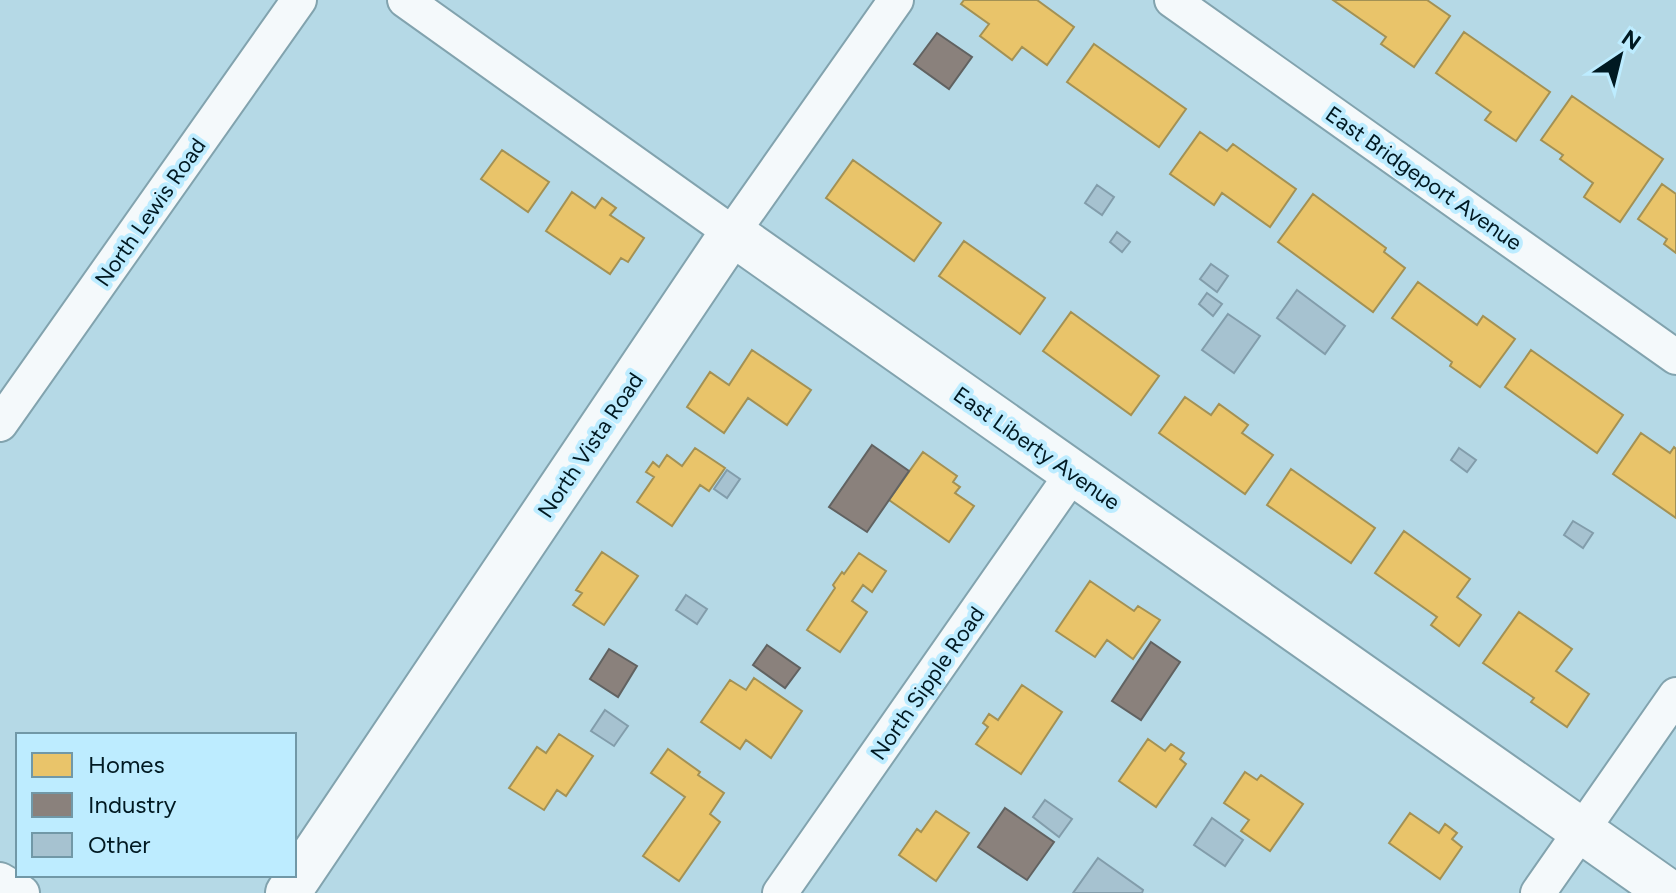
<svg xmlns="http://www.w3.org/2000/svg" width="1676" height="893" font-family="Figtree,sans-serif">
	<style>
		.homes { fill: #e9c46a; stroke: #a39154; stroke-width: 2 }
		.industry { fill: #8a817c; stroke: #616261; stroke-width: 2 }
		.building { fill: #a6c2d0; stroke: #829dab; stroke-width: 2 }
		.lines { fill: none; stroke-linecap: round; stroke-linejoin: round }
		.minor-casing { stroke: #82a3ae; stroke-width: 38 }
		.tertiary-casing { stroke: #82a3ae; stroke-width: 48 }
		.minor { stroke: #f4f9fb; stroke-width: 34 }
		.tertiary { stroke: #f4f9fb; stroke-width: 44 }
		.labels { text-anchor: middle; stroke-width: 8; stroke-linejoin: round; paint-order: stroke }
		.street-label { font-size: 22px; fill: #001922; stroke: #bdecff }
	</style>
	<rect width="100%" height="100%" fill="#b5d9e6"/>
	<path class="homes" d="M 964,0 L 1037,0 L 1074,27 L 1047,65 L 1022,47 L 1012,60 L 980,36 L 989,24 L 961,4 Z
		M 1333,0 L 1427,0 L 1450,16 L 1414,67 L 1381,44 L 1386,37 Z
		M 1464,32 L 1550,92 L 1516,141 L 1485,120 L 1491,112 L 1436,73 Z
		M 1094,44 L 1186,109 L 1159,147 L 1067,82 Z
		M 1572,96 L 1663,159 L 1620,222 L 1584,197 L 1593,183 L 1560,159 L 1563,155 L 1541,140 Z
		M 1200,132 L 1227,151 L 1233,144 L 1296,189 L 1270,227 L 1222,193 L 1214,205 L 1170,174 Z
		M 502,150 L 549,182 L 528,212 L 481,179 Z
		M 853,160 L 941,223 L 914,261 L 826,198 Z
		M 1662,184 L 1676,194 L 1676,253 L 1664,244 L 1667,239 L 1638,219 Z
		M 572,192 L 595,208 L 602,198 L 616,208 L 610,215 L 644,238 L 628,262 L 621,258 L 610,274 L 546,231 Z
		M 1313,194 L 1386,248 L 1384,252 L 1405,268 L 1373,312 L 1278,242 Z
		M 964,241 L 1045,298 L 1020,334 L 939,276 Z
		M 1418,282 L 1477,325 L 1483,316 L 1515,339 L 1480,387 L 1450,366 L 1452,362 L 1392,318 Z
		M 1071,312 L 1159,376 L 1131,415 L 1043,351 Z
		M 752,350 L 811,390 L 787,425 L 748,398 L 724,433 L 687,407 L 710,372 L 729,385 Z
		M 1531,350 L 1623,415 L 1597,453 L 1505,387 Z
		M 1185,397 L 1211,415 L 1219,404 L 1248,425 L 1242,433 L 1273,455 L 1245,494 L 1159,433 Z
		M 1641,433 L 1670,453 L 1674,447 L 1676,449 L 1676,518 L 1613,474 Z
		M 695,448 L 725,468 L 709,491 L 700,485 L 672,526 L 637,502 L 654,477 L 646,472 L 653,462 L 659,467 L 667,455 L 682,466 Z
		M 923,452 L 957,476 L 953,482 L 960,487 L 955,493 L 974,506 L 949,542 L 889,500 Z
		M 1291,469 L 1375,528 L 1351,563 L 1267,505 Z
		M 1404,531 L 1470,579 L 1457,597 L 1481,615 L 1459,646 L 1431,625 L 1437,617 L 1375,573 Z
		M 602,552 L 638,576 L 604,625 L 573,605 L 582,593 L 576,590 Z
		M 859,553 L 886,571 L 872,592 L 863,585 L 852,601 L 867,612 L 840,652 L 807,630 L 835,588 L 833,585 L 842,572 L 844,574 Z
		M 1090,581 L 1134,611 L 1138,606 L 1160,620 L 1133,659 L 1107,640 L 1095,657 L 1056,631 Z
		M 1519,612 L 1572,649 L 1556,671 L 1589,694 L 1567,727 L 1531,702 L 1534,698 L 1483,663 Z
		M 754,678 L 802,711 L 771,758 L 746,740 L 740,749 L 701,722 L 730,680 L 746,690 Z
		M 1022,685 L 1062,712 L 1021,774 L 976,744 L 988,727 L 983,723 L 989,714 L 998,720 Z
		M 559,734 L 593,756 L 566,796 L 557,790 L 544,810 L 509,788 L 537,747 L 546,753 Z
		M 1148,739 L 1165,751 L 1171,744 L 1184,753 L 1180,759 L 1186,764 L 1156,807 L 1119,781 Z
		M 668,749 L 700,772 L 698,775 L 724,793 L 710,814 L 720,822 L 679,881 L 643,856 L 685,797 L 651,773 Z
		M 1245,772 L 1257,780 L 1261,775 L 1303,804 L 1270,851 L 1241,831 L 1249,820 L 1224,803 Z
		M 936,811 L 969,833 L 936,881 L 899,855 L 917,829 L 921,832 Z
		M 1410,813 L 1439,833 L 1445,824 L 1457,833 L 1452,839 L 1462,847 L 1440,879 L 1389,843 Z"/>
	<path class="industry" d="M 937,33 L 972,57 L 949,89 L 914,64 Z
		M 872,445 L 909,471 L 867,532 L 829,507 Z
		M 1151,642 L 1180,662 L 1141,720 L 1112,701 Z
		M 767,645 L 800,668 L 785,688 L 753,665 Z
		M 609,649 L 637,666 L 618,697 L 590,679 Z
		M 1005,808 L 1054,842 L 1027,880 L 978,847 Z"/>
	<path class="building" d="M 1097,185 L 1114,197 L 1102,215 L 1085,203 Z
		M 1117,232 L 1130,242 L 1122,252 L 1110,242 Z
		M 1211,264 L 1228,276 L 1217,292 L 1200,279 Z
		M 1297,290 L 1345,326 L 1325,354 L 1277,318 Z
		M 1207,293 L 1222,304 L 1213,316 L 1199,304 Z
		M 1228,314 L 1260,336 L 1234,373 L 1202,350 Z
		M 1459,448 L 1476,460 L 1467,472 L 1451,460 Z
		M 727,470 L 740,479 L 727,498 L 714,489 Z
		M 1573,521 L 1593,533 L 1583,548 L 1564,535 Z
		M 686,595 L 707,609 L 697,624 L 676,610 Z
		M 605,710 L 628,726 L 614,746 L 591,731 Z
		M 1045,800 L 1072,819 L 1059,837 L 1033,817 Z
		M 1212,818 L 1243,840 L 1225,866 L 1194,845 Z
		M 1098,858 L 1143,890 L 1142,893 L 1073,893 Z"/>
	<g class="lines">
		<defs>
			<path id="minor" d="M 405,0 L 732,233 L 896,0
				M 1172,0 L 1676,357
				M 0,424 L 299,0
				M 0,880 L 22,893
				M 780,893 L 1073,473
				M 1538,893 L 1676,695"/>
			<path id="tertiary" d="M 288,893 L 732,233 L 1670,893"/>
		</defs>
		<use href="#minor" class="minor-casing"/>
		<use href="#tertiary" class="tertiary-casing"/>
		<use href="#minor" class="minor"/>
		<use href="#tertiary" class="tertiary"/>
	</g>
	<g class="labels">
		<g class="street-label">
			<text transform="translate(1424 178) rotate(35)" y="8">East Bridgeport Avenue</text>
			<text transform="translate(150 212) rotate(-55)" y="8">North Lewis Road</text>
			<text transform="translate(590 445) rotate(-56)" y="8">North Vista Road</text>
			<text transform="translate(1037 448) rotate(35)" y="8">East Liberty Avenue</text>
			<text transform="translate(927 683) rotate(-55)" y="8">North Sipple Road</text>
		</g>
	</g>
	<rect x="16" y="733" width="280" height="144" fill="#bdecff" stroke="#7198a7" stroke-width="2"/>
	<rect x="32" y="753" width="40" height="24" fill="#e9c46a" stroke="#7198a7" stroke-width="2"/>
	<text x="88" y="773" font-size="24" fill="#001922">Homes</text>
	<rect x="32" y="793" width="40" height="24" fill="#8a817c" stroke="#7198a7" stroke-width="2"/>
	<text x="88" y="813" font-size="24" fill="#001922">Industry</text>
	<rect x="32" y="833" width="40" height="24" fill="#a6c2d0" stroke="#7198a7" stroke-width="2"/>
	<text x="88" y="853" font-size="24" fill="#001922">Other</text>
	<g transform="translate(1620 56) rotate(35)" stroke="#bdecff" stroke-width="6" paint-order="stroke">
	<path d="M0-6L14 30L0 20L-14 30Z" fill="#001922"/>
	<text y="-12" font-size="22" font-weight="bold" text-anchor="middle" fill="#001922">N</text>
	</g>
</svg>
